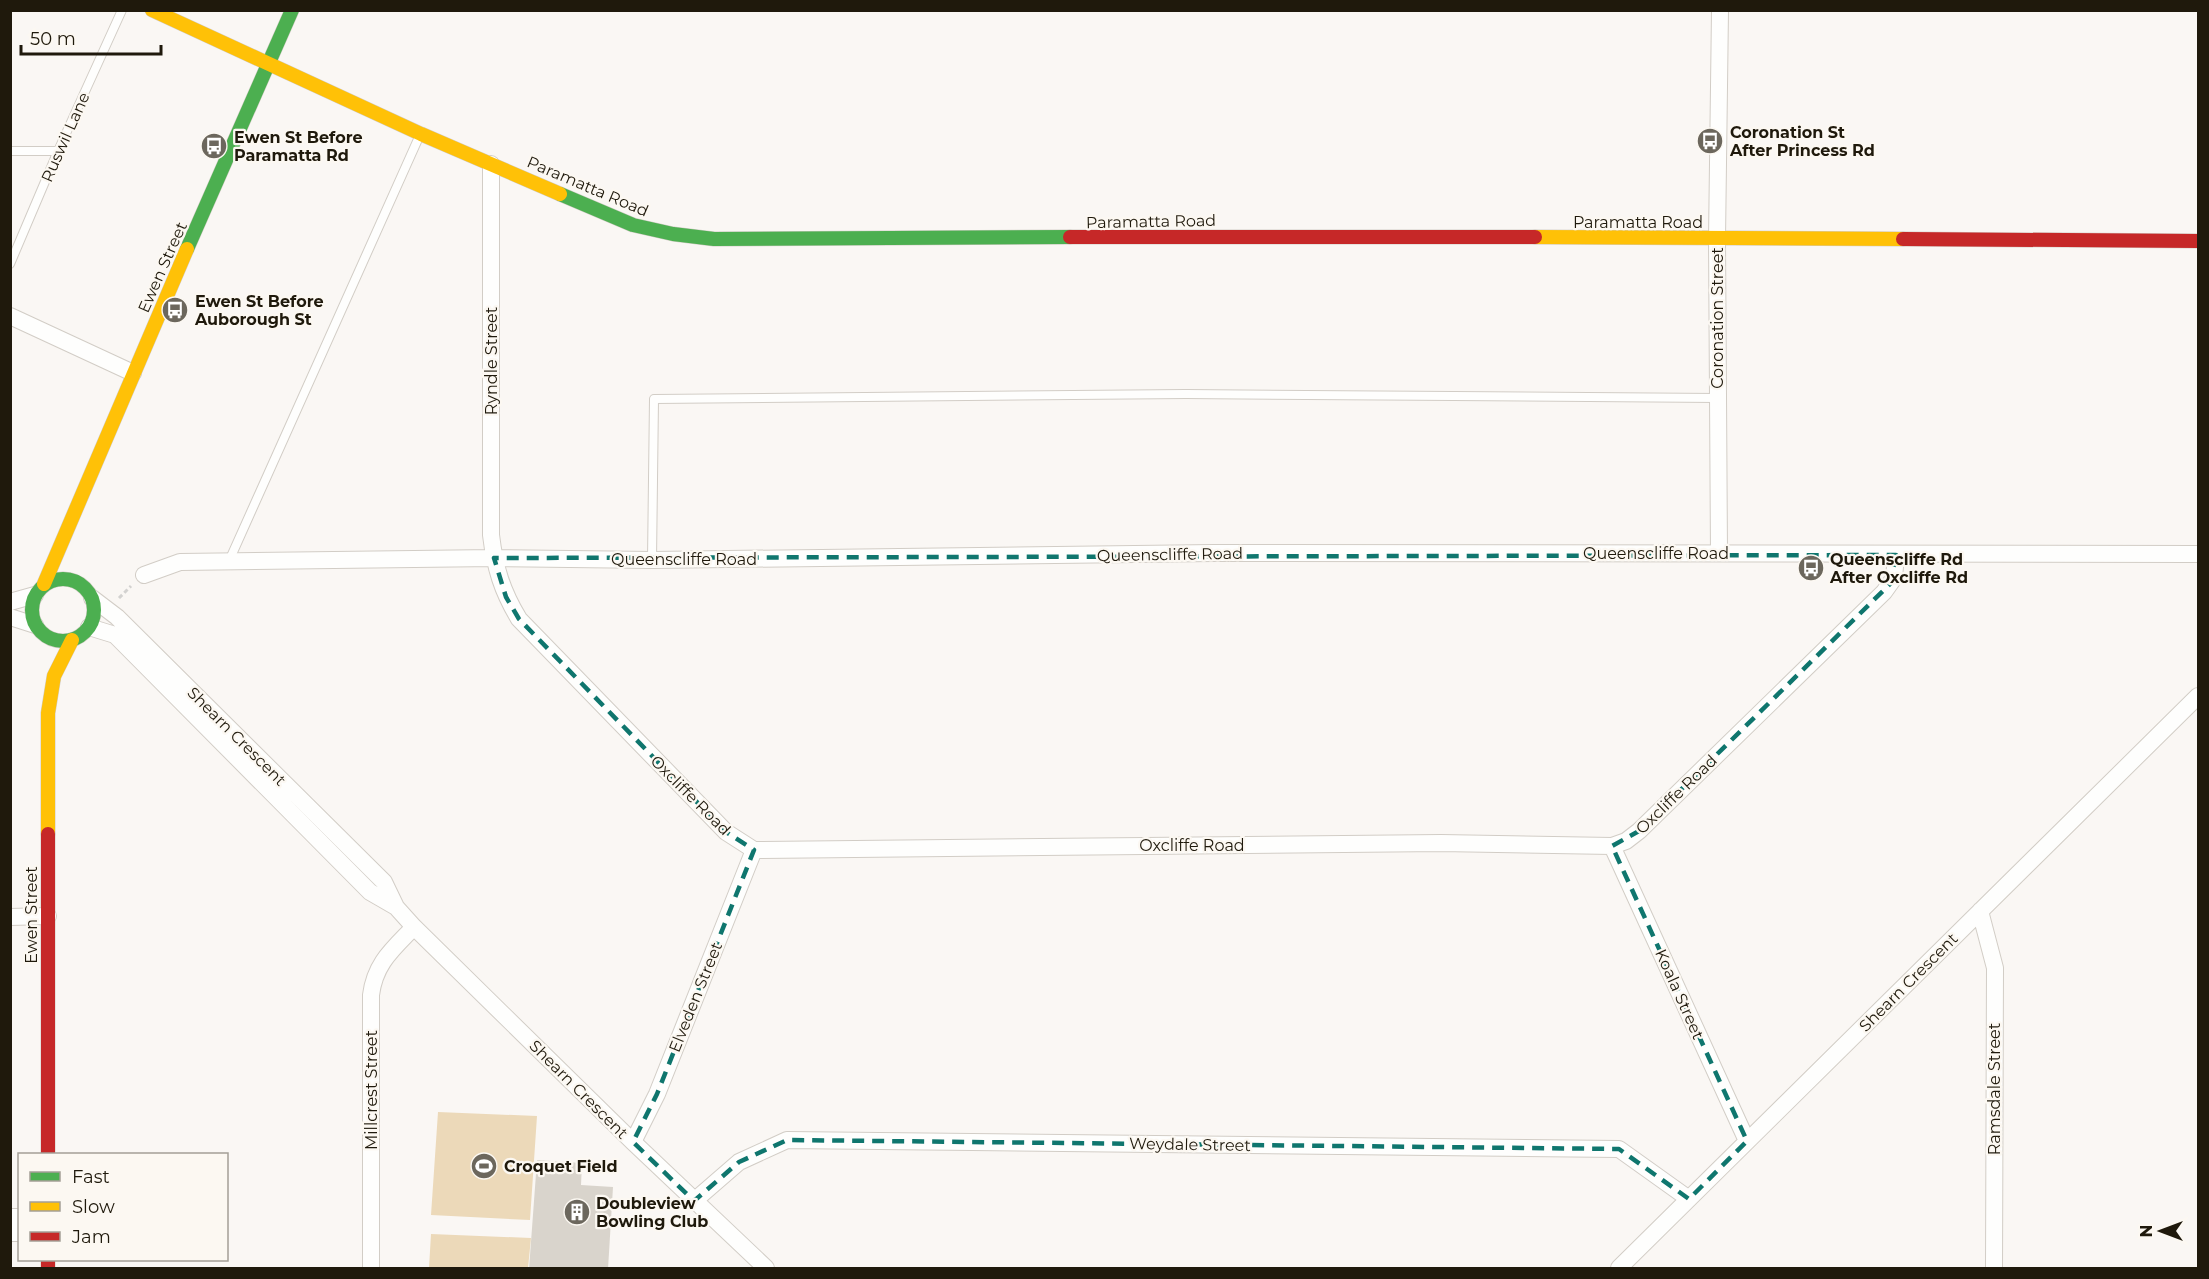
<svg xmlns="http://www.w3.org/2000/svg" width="2209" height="1279" font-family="Montserrat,sans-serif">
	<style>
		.pitch { fill: #ecd9b9 }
		.building { fill: #d9d4cc }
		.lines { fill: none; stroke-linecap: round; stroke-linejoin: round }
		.lane-casing { stroke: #d2cdc6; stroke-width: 10 }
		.street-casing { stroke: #d2cdc6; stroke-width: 18 }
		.fast-casing { stroke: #d2cdc6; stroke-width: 15 }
		.slow-casing { stroke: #d2cdc6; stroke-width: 15 }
		.jam-casing { stroke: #d2cdc6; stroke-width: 15 }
		.path { stroke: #d3d2d0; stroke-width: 3; stroke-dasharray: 4.5 3; stroke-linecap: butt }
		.lane { stroke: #fefefd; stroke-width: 8 }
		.street { stroke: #fefefd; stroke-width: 16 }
		.fast { stroke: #4caf50; stroke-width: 14 }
		.slow { stroke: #ffc107; stroke-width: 14 }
		.jam { stroke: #c62828; stroke-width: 14 }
		.marked { fill: none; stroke: #0f766e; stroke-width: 4.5; stroke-dasharray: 12 8; stroke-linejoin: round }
		.labels { text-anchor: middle; stroke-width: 4.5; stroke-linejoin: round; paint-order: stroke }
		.poi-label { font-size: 16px; font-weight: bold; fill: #1f190c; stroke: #fcf8f2; text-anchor: start }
		.street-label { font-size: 16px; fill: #1f190c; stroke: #fcf8f2 }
	</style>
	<rect width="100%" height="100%" fill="#faf7f4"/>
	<path class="pitch" d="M 438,1112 L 537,1116 L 530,1220 L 431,1215 Z
		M 431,1234 L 531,1238 L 528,1268 L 429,1268 Z"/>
	<path class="building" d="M 537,1160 L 582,1163 L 581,1185 L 613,1187 L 608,1269 L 529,1269 Z"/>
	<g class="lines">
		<defs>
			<path id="lane" d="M 10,151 L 58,151
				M 10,264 L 58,151 L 122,10
				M 652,560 L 654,399 L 1186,394 L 1717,398
				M 229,561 L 419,137"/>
			<path id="street" d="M 491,164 L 491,535 C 495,568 502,591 519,619 L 726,832 L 754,850 L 1441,843 L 1612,846 L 1626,841 L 1639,831 L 1884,592 L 1894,578 L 1896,555
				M 10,316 L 133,373
				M 1719,553 L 1717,239 L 1720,10
				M 144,575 L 180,562 L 494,558 L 652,560 L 1214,553 L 2198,554
				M 92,598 L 117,617 L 384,882 L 396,907 L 414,927 L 633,1142 L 766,1268
				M 10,602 L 35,595
				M 10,617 L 35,625
				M 89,627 L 115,635 L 370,892 L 396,907
				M 1612,846 L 1747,1141
				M 1980,911 L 1995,968 L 1994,1268
				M 10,917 L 48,916
				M 633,1142 L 657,1094 L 754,850
				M 694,1201 L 739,1162 L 787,1140 L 1619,1149 L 1689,1199
				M 10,1217 L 20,1217
				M 10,1233 L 20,1233
				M 371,1268 L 371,995 C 375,963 393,949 414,927
				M 1619,1268 L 2198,696"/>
			<path id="fast" d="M 560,194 L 633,225 L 673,234 L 714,239 L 1070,237
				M 187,249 L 292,10
				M32 610a31 31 0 1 1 62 0a31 31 0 1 1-62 0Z"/>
			<path id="slow" d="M 152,10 L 421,134 L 560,194
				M 1535,237 L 1903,239
				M 44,584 L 187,249
				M 48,834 L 48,713 L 54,676 L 72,640"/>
			<path id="jam" d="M 1070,237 L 1535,237
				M 1903,239 L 2198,241
				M 48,834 L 48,1154
				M 48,1260 L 48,1268"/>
		</defs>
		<use href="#lane" class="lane-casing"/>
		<use href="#street" class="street-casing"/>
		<use href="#fast" class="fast-casing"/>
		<use href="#slow" class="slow-casing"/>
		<use href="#jam" class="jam-casing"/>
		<path class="path" d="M 119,598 L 131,586"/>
		<use href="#lane" class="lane"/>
		<use href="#street" class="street"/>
		<use href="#fast" class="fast"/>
		<use href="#slow" class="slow"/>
		<use href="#jam" class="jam"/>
	</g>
	<path class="marked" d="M 1896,555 L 1890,584 L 1639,831 L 1612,846 L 1747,1141 L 1689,1199 L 1619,1149 L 787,1140 L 739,1162 L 694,1201 L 633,1142 L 657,1094 L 754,850 L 726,832 L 519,619 L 506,597 L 494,558 Z"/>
	<defs>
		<symbol id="bus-disc" viewBox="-11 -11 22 22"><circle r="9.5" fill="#6c675d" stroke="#fcf8f2"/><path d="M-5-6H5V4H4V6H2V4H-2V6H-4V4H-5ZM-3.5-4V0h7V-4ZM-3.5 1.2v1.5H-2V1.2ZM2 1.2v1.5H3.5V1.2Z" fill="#fff"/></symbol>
		<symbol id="stadium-disc" viewBox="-11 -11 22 22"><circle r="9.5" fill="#6c675d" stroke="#fcf8f2"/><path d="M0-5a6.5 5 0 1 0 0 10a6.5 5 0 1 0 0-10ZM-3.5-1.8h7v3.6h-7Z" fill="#fff"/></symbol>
		<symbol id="building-disc" viewBox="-11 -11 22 22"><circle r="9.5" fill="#6c675d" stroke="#fcf8f2"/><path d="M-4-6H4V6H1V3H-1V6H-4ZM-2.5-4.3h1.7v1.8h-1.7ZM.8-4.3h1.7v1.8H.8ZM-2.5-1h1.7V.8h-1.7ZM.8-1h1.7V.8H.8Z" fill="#fff"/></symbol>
	</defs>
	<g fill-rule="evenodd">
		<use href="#bus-disc" x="1695" y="126" width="30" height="30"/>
		<use href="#bus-disc" x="199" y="131" width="30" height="30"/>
		<use href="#bus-disc" x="160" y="295" width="30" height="30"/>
		<use href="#bus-disc" x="1796" y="553" width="30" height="30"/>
		<use href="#stadium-disc" x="469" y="1151" width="30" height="30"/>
		<use href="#building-disc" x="562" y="1197" width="30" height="30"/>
	</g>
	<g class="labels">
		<g class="poi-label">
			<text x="1730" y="138">Coronation St<tspan x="1730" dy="18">After Princess Rd</tspan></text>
			<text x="234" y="143">Ewen St Before<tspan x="234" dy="18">Paramatta Rd</tspan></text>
			<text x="195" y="307">Ewen St Before<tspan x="195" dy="18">Auborough St</tspan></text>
			<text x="1830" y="565">Queenscliffe Rd<tspan x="1830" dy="18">After Oxcliffe Rd</tspan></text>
			<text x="504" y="1172">Croquet Field</text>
			<text x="596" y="1209">Doubleview<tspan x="596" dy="18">Bowling Club</tspan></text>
		</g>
		<g class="street-label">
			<text transform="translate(65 137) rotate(-66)" y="6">Ruswil Lane</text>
			<text transform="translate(588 186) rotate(23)" y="6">Paramatta Road</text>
			<text transform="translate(1151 221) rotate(-1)" y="6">Paramatta Road</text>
			<text x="1638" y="228">Paramatta Road</text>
			<text transform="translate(162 267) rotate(-66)" y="6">Ewen Street</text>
			<text transform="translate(1717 318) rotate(-90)" y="6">Coronation Street</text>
			<text transform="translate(491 361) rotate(-90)" y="6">Ryndle Street</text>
			<text x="1656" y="559">Queenscliffe Road</text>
			<text transform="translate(1170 554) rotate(-1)" y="6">Queenscliffe Road</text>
			<text x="684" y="565">Queenscliffe Road</text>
			<text transform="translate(237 736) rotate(45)" y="6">Shearn Crescent</text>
			<text transform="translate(1676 794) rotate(-44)" y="6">Oxcliffe Road</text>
			<text transform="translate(691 795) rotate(45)" y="6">Oxcliffe Road</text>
			<text x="1192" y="851">Oxcliffe Road</text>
			<text transform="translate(31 915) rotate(-90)" y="6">Ewen Street</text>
			<text transform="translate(1908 982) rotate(-45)" y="6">Shearn Crescent</text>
			<text transform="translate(1680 994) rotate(66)" y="6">Koala Street</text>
			<text transform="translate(695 997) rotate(-68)" y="6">Elveden Street</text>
			<text transform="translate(579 1089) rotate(45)" y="6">Shearn Crescent</text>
			<text transform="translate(1994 1089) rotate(-90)" y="6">Ramsdale Street</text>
			<text transform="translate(371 1090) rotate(-90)" y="6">Millcrest Street</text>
			<text transform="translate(1190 1144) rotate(1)" y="6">Weydale Street</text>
		</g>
	</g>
	<rect width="2209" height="1279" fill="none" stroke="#1f190c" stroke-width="24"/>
	<rect x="18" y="1153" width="210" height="108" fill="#fcf8f2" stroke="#a49f96" stroke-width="1.5"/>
	<rect x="30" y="1172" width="30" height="9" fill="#4caf50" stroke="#a49f96" stroke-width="1.5"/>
	<text x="72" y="1183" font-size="18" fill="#1f190c">Fast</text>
	<rect x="30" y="1202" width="30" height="9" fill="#ffc107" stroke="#a49f96" stroke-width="1.5"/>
	<text x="72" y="1213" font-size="18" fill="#1f190c">Slow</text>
	<rect x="30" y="1232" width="30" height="9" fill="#c62828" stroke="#a49f96" stroke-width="1.5"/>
	<text x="72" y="1243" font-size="18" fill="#1f190c">Jam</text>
	<g transform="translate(2161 1231) rotate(270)" stroke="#fcf8f2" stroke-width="4.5" paint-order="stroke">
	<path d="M0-4.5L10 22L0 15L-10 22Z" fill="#1f190c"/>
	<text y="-9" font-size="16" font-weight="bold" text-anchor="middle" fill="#1f190c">N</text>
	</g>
	<path d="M21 45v9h140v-9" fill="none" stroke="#1f190c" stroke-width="3"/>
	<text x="30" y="45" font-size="18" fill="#1f190c" stroke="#fcf8f2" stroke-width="4.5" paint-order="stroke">50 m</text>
</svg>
